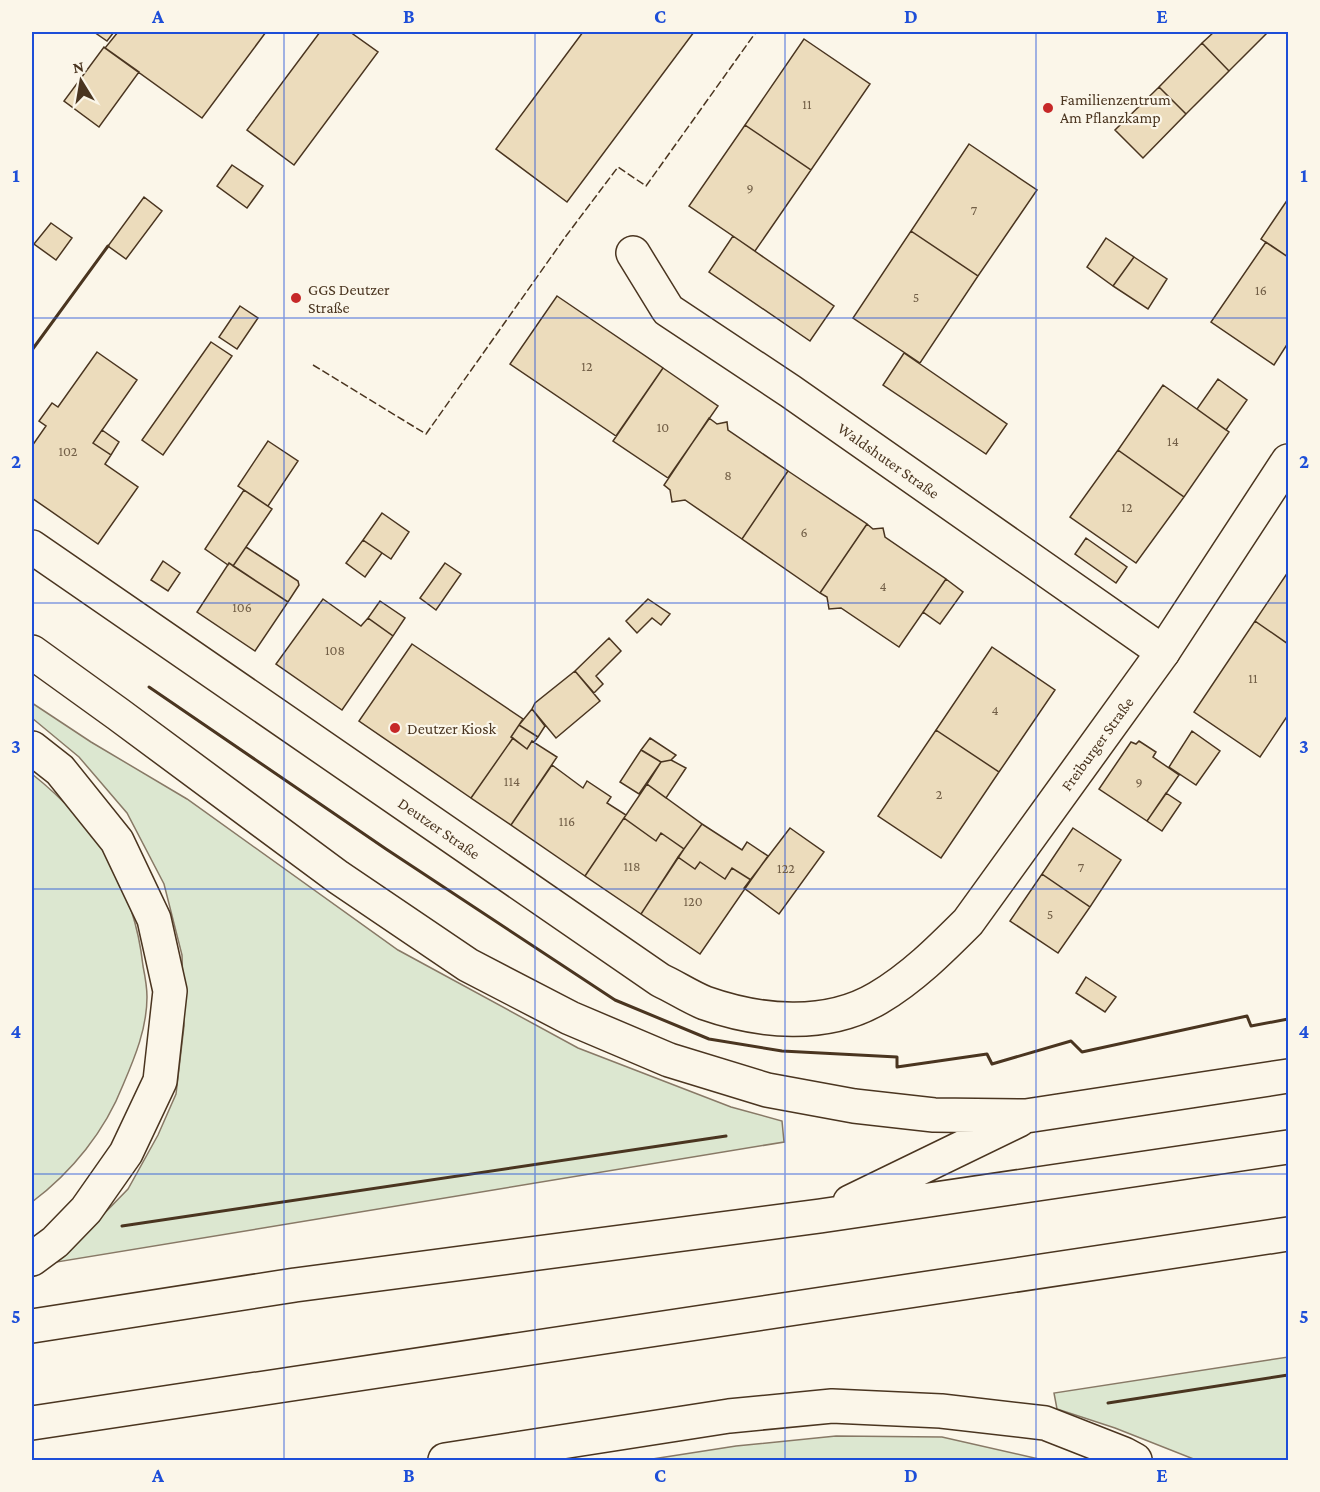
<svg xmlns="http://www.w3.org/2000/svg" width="1320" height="1492" font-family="'Crimson Pro',serif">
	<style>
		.green { fill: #dce7d0; stroke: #887966; stroke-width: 1.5 }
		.building { fill: #ecdcbc; stroke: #4a3520; stroke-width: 1.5 }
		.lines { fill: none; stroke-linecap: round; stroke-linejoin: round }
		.minor-casing { stroke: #4a3520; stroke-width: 36 }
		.highway-casing { stroke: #4a3520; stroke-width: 36 }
		.minor { stroke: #fbf6e9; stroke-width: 33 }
		.highway { stroke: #fbf6e9; stroke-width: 33 }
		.fence { stroke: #4a3520; stroke-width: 1.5; stroke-dasharray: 8 3; stroke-linecap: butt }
		.wall { stroke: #4a3520; stroke-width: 3 }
		.grid { fill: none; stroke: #1d4ed8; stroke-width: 1.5; stroke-opacity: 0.55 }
		.poi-dot { fill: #c62828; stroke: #fbf6e9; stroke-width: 2 }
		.labels { text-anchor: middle; stroke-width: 4.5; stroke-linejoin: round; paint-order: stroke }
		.number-label { font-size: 14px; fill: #725f47 }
		.poi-label { font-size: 16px; fill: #4a3520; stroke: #fbf6e9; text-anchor: start }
		.street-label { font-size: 16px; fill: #4a3520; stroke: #fbf6e9 }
		.neatline { fill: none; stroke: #1d4ed8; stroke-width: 2 }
		.grid-label { font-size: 20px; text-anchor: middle; font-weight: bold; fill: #1d4ed8 }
	</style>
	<rect width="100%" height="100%" fill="#fbf6e9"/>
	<path class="green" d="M 32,703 L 91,742 L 187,799 L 398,950 L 578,1048 L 731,1107 L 782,1121 L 784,1142 L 57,1262 L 128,1189 L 158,1135 L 176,1094 L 184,1026 L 182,955 L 164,884 L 127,813 L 79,757 L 32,718 Z
		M 32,774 C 95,824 134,884 143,966 C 145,976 147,987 147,997 C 147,1028 135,1057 123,1085 C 105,1131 72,1172 32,1202 Z
		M 1288,1357 L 1288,1460 L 1196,1460 L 1115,1428 L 1057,1409 L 1054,1393 Z
		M 836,1436 L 942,1437 L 1043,1460 L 646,1460 L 736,1446 Z"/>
	<path class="building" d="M 94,32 L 114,32 L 107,41 Z
		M 118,32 L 266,32 L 202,118 L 105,48 Z
		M 320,32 L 350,32 L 378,52 L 294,165 L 247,130 Z
		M 583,32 L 694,32 L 567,202 L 496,149 Z
		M 1214,32 L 1268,32 L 1229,71 L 1202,43 Z
		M 804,39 L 870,84 L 811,170 L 745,125 Z
		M 1202,43 L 1229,71 L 1186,114 L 1159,87 Z
		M 104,47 L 139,72 L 99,127 L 64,101 Z
		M 1159,87 L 1186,114 L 1143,158 L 1115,130 Z
		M 745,125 L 811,170 L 755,251 L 689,206 Z
		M 969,144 L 1037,190 L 978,276 L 911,231 Z
		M 232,165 L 263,186 L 247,208 L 217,186 Z
		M 144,197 L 162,211 L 126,259 L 108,246 Z
		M 1288,199 L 1288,257 L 1261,239 Z
		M 51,223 L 72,238 L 56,260 L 34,244 Z
		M 911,231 L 978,276 L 920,363 L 853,318 Z
		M 733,236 L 834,306 L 810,341 L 709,272 Z
		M 1106,238 L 1134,257 L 1113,286 L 1087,267 Z
		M 1266,242 L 1288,257 L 1288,343 L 1274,365 L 1211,322 Z
		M 1134,257 L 1167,279 L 1148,309 L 1113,286 Z
		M 557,296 L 663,368 L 616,436 L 510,364 Z
		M 240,306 L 258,318 L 237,349 L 219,337 Z
		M 211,342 L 232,356 L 163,455 L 142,440 Z
		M 97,352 L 137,380 L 93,443 L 111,455 L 105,464 L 138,487 L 98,544 L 32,498 L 32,446 L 46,426 L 39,421 L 52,403 L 58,407 Z
		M 904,353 L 1007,424 L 986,454 L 883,385 Z
		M 663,368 L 718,406 L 668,478 L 613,441 Z
		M 1218,379 L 1247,400 L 1226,430 L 1197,409 Z
		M 1163,385 L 1229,432 L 1184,497 L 1118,450 Z
		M 709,418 L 717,424 L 727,422 L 728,430 L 788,471 L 742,539 L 685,500 L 672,502 L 670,490 L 664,485 Z
		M 102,430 L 119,442 L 111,455 L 93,443 Z
		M 268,441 L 298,461 L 268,506 L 238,486 Z
		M 1118,450 L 1184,497 L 1136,563 L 1070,517 Z
		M 788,471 L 867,524 L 820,593 L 742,539 Z
		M 244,490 L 272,509 L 233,566 L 229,563 L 228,565 L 205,549 Z
		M 382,513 L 409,532 L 391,559 L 363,540 Z
		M 867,524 L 873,529 L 883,528 L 885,537 L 946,579 L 899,647 L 841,608 L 829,609 L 827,597 L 820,593 Z
		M 1086,538 L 1127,567 L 1116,583 L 1075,554 Z
		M 363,540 L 382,553 L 365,577 L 346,563 Z
		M 246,547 L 298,581 L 299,585 L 288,602 L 233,566 Z
		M 163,561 L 180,573 L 168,591 L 151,580 Z
		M 229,563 L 288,602 L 255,651 L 197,612 Z
		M 445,563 L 461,574 L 436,610 L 420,598 Z
		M 1288,572 L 1288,644 L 1255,621 Z
		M 946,579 L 963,592 L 940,624 L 923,612 Z
		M 323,599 L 361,626 L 368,618 L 393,636 L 342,710 L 276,664 Z
		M 648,599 L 670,614 L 661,625 L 652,618 L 637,633 L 626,621 Z
		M 380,601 L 405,618 L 393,636 L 368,618 Z
		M 1255,621 L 1288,644 L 1288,715 L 1260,757 L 1194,712 Z
		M 609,638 L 621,651 L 596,676 L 603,684 L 594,693 L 575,671 Z
		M 412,644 L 523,719 L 511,737 L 513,738 L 471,798 L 359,721 Z
		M 992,647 L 1055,690 L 999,772 L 936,730 Z
		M 575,671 L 600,701 L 556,738 L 532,709 L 535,703 Z
		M 532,709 L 545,726 L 538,737 L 519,725 Z
		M 519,725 L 538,737 L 534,742 L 532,741 L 527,749 L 511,737 Z
		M 936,730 L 999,772 L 941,858 L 878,816 Z
		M 1192,731 L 1220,751 L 1196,785 L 1169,767 Z
		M 513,738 L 527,749 L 532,741 L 557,757 L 511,825 L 471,798 Z
		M 650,738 L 676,755 L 671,760 L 661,762 L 643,751 L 641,750 Z
		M 1139,741 L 1156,752 L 1153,757 L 1179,775 L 1147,821 L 1099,789 L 1131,742 L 1136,744 Z
		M 641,750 L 661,762 L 639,794 L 620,782 Z
		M 671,760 L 686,768 L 666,798 L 647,784 L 661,762 Z
		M 552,765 L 583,788 L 587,781 L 611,797 L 607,803 L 626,815 L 585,876 L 511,825 Z
		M 647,784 L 702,824 L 684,849 L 661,833 L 656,841 L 624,818 Z
		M 1166,793 L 1181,803 L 1162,831 L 1147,821 Z
		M 624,818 L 656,841 L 661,833 L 684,849 L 641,914 L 585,876 Z
		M 702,824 L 742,850 L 747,842 L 768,856 L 751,880 L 732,868 L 725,879 L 700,862 L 695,869 L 678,857 Z
		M 790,828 L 824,852 L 779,914 L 744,888 Z
		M 1073,828 L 1121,860 L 1090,907 L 1042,874 Z
		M 678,857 L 695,869 L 700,862 L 725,879 L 732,868 L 751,880 L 700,954 L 641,914 Z
		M 1042,874 L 1090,907 L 1058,953 L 1010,921 Z
		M 1086,977 L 1116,997 L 1105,1012 L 1076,993 Z"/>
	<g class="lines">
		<defs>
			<g id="minor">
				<path id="s1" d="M 633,253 L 668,310 L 790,391 L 1163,652"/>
				<path id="s2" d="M 32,547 L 660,980 C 675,987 690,997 705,1003 C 759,1022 826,1029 878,998 C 912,978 940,950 968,922 L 1163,652 L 1288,461"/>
			</g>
			<path id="highway" d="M 32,652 L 118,714 L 338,877 L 468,965 L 570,1018 L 669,1060 L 767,1090 L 854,1106 L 934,1115 L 1026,1116 L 1288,1076
				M 32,748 L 60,770 L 117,841 L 154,919 L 170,991 L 160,1081 L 126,1153 L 86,1210 L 55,1242 L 32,1259
				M 850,1202 L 1019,1120
				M 32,1326 L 295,1285 L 820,1216 L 1288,1147
				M 32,1423 L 1288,1234
				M 445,1460 L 729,1416 L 832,1406 L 941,1411 L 1045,1423 L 1124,1454 L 1135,1460"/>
		</defs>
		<use href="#minor" class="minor-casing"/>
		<use href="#highway" class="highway-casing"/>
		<use href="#minor" class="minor"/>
		<use href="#highway" class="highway"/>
		<path class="fence" d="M 313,365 L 426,434 L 566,236 L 618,167 L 646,186 L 756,32"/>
		<path class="wall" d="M 32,350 L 108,246
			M 149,687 L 386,849 L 615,1000 L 709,1039 L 782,1051 L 897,1057 L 897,1067 L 987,1054 L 992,1064 L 1071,1041 L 1082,1052 L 1247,1016 L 1251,1026 L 1288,1019
			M 122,1226 L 726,1136
			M 1108,1403 L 1288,1375"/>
	</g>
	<path class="grid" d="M 284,32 L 284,1460M 535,32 L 535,1460M 785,32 L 785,1460M 1036,32 L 1036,1460M 32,318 L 1288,318M 32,603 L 1288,603M 32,889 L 1288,889M 32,1174 L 1288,1174"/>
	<g class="poi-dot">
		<circle cx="1048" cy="108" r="6"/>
		<circle cx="296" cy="298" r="6"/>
		<circle cx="395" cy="728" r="6"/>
	</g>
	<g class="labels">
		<g class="number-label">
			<text x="807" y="109">11</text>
			<text x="750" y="193">9</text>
			<text x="974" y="215">7</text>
			<text x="1261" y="295">16</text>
			<text x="916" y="302">5</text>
			<text x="587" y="371">12</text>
			<text x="663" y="432">10</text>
			<text x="1173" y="446">14</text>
			<text x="68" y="456">102</text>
			<text x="728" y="480">8</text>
			<text x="1127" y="512">12</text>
			<text x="804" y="537">6</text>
			<text x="883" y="591">4</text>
			<text x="242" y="612">106</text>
			<text x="335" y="655">108</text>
			<text x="1253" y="683">11</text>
			<text x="995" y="715">4</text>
			<text x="512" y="786">114</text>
			<text x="1139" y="787">9</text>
			<text x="939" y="799">2</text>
			<text x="567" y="826">116</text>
			<text x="632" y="871">118</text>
			<text x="1081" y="872">7</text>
			<text x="786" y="873">122</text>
			<text x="693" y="906">120</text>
			<text x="1050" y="919">5</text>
		</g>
		<g class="poi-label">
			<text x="1060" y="105">Familienzentrum<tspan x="1060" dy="18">Am Pflanzkamp</tspan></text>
			<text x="308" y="295">GGS Deutzer<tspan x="308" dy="18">Straße</tspan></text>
			<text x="407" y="734">Deutzer Kiosk</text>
		</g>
		<g class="street-label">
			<text dy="6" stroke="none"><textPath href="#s1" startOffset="334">Waldshuter Straße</textPath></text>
			<text dy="6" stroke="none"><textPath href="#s2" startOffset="1330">Freiburger Straße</textPath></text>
			<text dy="6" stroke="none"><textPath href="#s2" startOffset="495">Deutzer Straße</textPath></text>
		</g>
	</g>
	<rect width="1320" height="1492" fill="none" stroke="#fbf6e9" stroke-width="66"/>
	<g transform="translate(81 81) rotate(349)" stroke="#fbf6e9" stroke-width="4.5" paint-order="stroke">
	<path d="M0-4.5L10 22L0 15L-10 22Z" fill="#4a3520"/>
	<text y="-9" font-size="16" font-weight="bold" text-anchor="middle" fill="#4a3520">N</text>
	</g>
	<rect x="33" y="33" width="1254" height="1426" class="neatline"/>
	<g class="grid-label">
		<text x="158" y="23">A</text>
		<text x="409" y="23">B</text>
		<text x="660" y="23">C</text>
		<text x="911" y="23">D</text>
		<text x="1162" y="23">E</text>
		<text x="16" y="182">1</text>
		<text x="1304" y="182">1</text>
		<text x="16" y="468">2</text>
		<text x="1304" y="468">2</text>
		<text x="16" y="753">3</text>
		<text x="1304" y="753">3</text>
		<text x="16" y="1038">4</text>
		<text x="1304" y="1038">4</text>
		<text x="16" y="1323">5</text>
		<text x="1304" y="1323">5</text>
		<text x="158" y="1482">A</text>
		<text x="409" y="1482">B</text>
		<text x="660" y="1482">C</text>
		<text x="911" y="1482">D</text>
		<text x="1162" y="1482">E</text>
	</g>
</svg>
